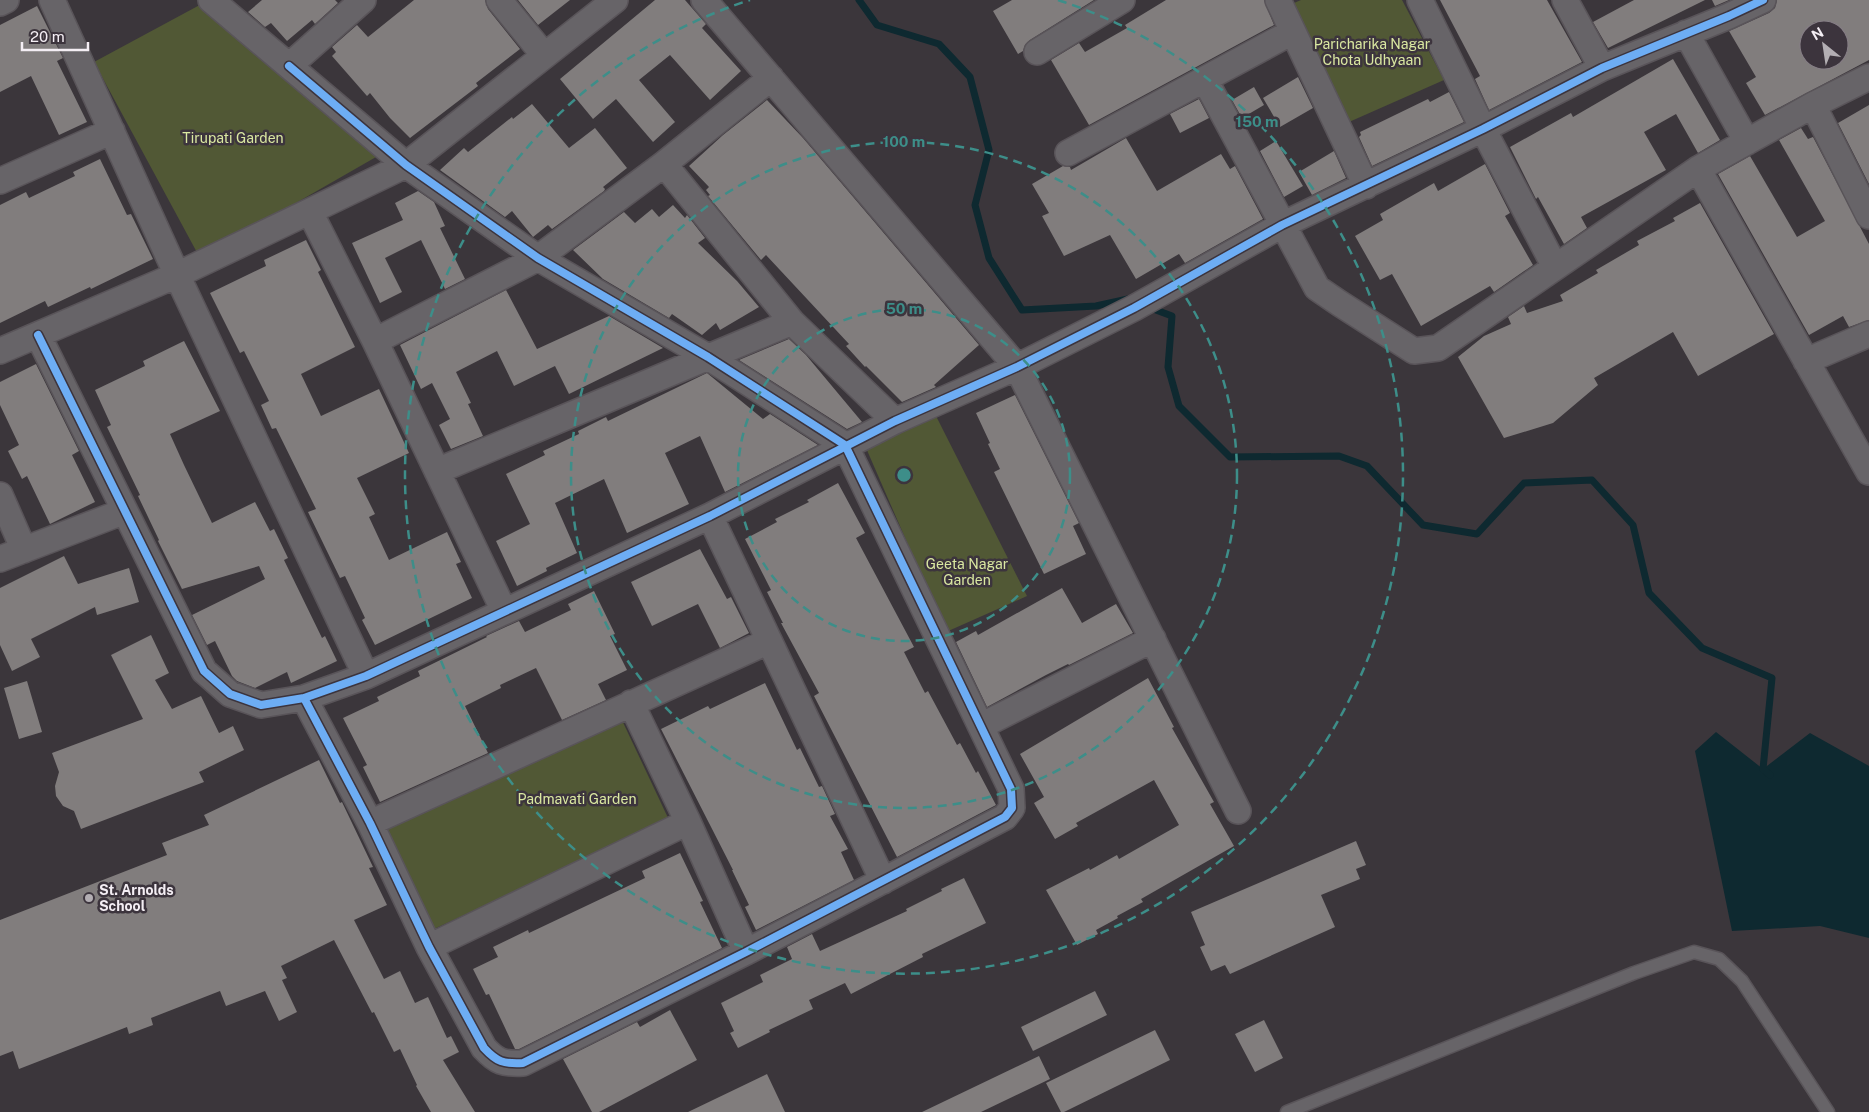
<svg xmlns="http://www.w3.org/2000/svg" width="1869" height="1112" font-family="'Public Sans',sans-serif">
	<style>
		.green { fill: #515835 }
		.water { fill: #0e2930 }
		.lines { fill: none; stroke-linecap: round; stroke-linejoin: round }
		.stream { stroke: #0e2930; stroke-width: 7 }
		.building { fill: #817d7d; fill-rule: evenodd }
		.service-casing { stroke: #595459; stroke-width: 15 }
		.minor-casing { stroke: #595459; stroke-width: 28 }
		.service { stroke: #676468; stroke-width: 12 }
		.minor { stroke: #676468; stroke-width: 25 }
		.cycleway-casing { stroke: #3c343d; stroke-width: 11 }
		.cycleway { stroke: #6dadf4; stroke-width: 8 }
		.ring { fill: none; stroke: #3d8e89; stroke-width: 2.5; stroke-dasharray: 9 6 }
		.poi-dot { fill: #b3aeb3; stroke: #3c343d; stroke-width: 2 }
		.labels { text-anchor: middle; stroke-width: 5; stroke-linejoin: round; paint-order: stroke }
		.park-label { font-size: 14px; fill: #dae8a1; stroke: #3c343d }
		.poi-label { font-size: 14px; font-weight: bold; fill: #f4eef4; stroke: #3c343d; text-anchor: start }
		.centre { fill: #3d8e89; stroke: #3c343d; stroke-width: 2.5 }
		.ring-label { font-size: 15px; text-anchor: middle; font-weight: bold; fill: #3d8e89; stroke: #3c343d; stroke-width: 5; stroke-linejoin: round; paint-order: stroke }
	</style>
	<rect width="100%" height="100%" fill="#3b363b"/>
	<path class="green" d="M 209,0 L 383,153 L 200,258 L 94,62 Z
		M 1301,0 L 1402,0 L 1444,80 L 1349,122 L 1294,3 Z
		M 935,414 L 1027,596 L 946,632 L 863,441 Z
		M 620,716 L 669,820 L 434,929 L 386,826 Z"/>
	<path class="water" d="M 1716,732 L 1763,769 L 1810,733 L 1869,766 L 1869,938 L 1820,926 L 1732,931 L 1695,751 Z"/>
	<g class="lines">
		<path class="stream" d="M 859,0 L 877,25 L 939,44 L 970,77 L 989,150 L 975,205 L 989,258 L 1022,310 L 1096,306 L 1128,299
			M 1148,307 L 1172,316 L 1168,367 L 1179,406 L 1230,457 L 1339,456 L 1367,466 L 1423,525 L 1477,534 L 1524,483 L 1592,480 L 1633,525 L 1649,593 L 1702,648 L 1772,678 L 1763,769 L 1770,775"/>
	</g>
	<path class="building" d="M 262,0 L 335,0 L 338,3 L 315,24 L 312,20 L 287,41 L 271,23 L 265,27 L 248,12 Z
		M 414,0 L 485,0 L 488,9 L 520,49 L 476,83 L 478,86 L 410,138 L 390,118 L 370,93 L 367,96 L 332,56 L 336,52 L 332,47 L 357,25 L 368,37 Z
		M 518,0 L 570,0 L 538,25 Z
		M 655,0 L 685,0 L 706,24 L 702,28 L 741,71 L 710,100 L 670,55 L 639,80 L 675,122 L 653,142 L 616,99 L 593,119 L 560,79 Z
		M 1012,0 L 1094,0 L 1030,40 L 1025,45 L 1023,51 L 1018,54 L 993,11 Z
		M 1166,0 L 1264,0 L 1274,25 L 1089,125 L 1051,60 L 1079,43 L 1085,52 L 1127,28 L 1125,25 Z
		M 1440,0 L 1547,0 L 1582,62 L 1489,110 L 1475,79 L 1480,76 Z
		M 1634,0 L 1705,0 L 1608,48 L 1593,22 Z
		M 1712,0 L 1729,0 L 1715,6 Z
		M 1777,0 L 1869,0 L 1869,60 L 1765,115 L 1746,83 L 1756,77 L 1729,31 L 1769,13 L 1775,8 ZM 1809,30 L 1839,30 L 1839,60 L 1809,60 Z
		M 37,6 L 63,58 L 57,61 L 87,122 L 59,135 L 31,76 L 0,92 L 0,25 Z
		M 1673,59 L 1720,140 L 1698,153 L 1676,114 L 1644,132 L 1666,170 L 1581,217 L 1587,228 L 1564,244 L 1538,197 L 1536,199 L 1510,147 L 1571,113 L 1573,117 Z
		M 1298,77 L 1313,108 L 1280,127 L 1263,98 Z
		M 1254,87 L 1264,105 L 1242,118 L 1232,100 Z
		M 1449,92 L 1464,122 L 1372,166 L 1359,137 L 1361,135 L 1360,132 L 1428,99 L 1430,102 Z
		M 1199,99 L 1209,118 L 1180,133 L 1170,114 Z
		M 767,100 L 803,138 L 979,345 L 934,385 L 936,387 L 902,402 L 866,366 L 865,367 L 846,346 L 849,344 L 766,255 L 761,260 L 708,196 L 710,195 L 706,190 L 709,187 L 689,166 L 723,135 Z
		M 532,104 L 569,148 L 595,128 L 627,168 L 603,187 L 605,189 L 604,191 L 552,229 L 548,225 L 533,237 L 512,211 L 505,217 L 440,170 L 464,148 L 468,152 L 512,117 L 513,119 Z
		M 1869,105 L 1869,184 L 1838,123 Z
		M 1801,128 L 1808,139 L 1813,137 L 1869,244 L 1869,320 L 1849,327 L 1843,316 L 1809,335 L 1718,174 L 1750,156 L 1797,237 L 1825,221 L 1779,140 Z
		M 1126,138 L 1157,191 L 1221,154 L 1230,169 L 1235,166 L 1263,219 L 1185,263 L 1179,254 L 1136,279 L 1110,235 L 1064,256 L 1042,216 L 1049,213 L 1032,184 L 1063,166 L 1070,167 L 1071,170 Z
		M 1276,141 L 1303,186 L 1284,197 L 1260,151 Z
		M 1334,151 L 1346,178 L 1312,195 L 1299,172 Z
		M 100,159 L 127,215 L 131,214 L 153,259 L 91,289 L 90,287 L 48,307 L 45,301 L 0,323 L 0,205 L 26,192 L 29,198 L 75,176 L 73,172 Z
		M 1485,164 L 1510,213 L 1505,216 L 1533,265 L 1494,292 L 1490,286 L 1421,326 L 1392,274 L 1380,280 L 1355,236 L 1383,220 L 1380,214 L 1434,183 L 1438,191 Z
		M 418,191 L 434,202 L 445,226 L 440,228 L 465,279 L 445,289 L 421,240 L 385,258 L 402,292 L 380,303 L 352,243 L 403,220 L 395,203 Z
		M 1700,203 L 1774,334 L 1698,376 L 1673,332 L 1594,378 L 1598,385 L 1553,423 L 1504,438 L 1458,357 L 1484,336 L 1511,324 L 1508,317 L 1524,306 L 1527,313 L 1563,301 L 1560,295 L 1598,273 L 1596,270 L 1639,245 L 1637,241 L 1675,221 L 1673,218 Z
		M 673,205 L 685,218 L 687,215 L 705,238 L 698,243 L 737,281 L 759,307 L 720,330 L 716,323 L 702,335 L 672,314 L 669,318 L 603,279 L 573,250 L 624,212 L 635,223 L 652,209 L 659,217 Z
		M 306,240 L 321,270 L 318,272 L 355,347 L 301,374 L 321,416 L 379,389 L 409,453 L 357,478 L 375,514 L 369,517 L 389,560 L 447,532 L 461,562 L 456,564 L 472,598 L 375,645 L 362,620 L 365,618 L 345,576 L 340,578 L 308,512 L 316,509 L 276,428 L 272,429 L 261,405 L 269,401 L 244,351 L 240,353 L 210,293 L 266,266 L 264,260 Z
		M 506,290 L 537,349 L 609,316 L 663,348 L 569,394 L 555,366 L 514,386 L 497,351 L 456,372 L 471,403 L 468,404 L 483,436 L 451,449 L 439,425 L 450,419 L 432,383 L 421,389 L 400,345 Z
		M 789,339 L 806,355 L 862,422 L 847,429 L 739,360 Z
		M 184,341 L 220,411 L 170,434 L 184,465 L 212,523 L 255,502 L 270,531 L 274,529 L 288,558 L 284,560 L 322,638 L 325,636 L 337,661 L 291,683 L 287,672 L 255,688 L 237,681 L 232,676 L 215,641 L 207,645 L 192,615 L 265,579 L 259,566 L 182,589 L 158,541 L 159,540 L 138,496 L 140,495 L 107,427 L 111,425 L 95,390 L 145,366 L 143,361 Z
		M 36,364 L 79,451 L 72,455 L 95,502 L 50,524 L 27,476 L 22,479 L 8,451 L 19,445 L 0,405 L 0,382 Z
		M 707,373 L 763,419 L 770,414 L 818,445 L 725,492 L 700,436 L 665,453 L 689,504 L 627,533 L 604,479 L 555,503 L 577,553 L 546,568 L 547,571 L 517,586 L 496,541 L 530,524 L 506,474 L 545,455 L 543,451 L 579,434 L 578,431 L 606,417 L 608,421 Z
		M 1015,395 L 1079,523 L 1073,526 L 1086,554 L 1044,574 L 994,472 L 1000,469 L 988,444 L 990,443 L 976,413 Z
		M 838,483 L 865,533 L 856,538 L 914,647 L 904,652 L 925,693 L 928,691 L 957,745 L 960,743 L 976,773 L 978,771 L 996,805 L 897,857 L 814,696 L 819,693 L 781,623 L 783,623 L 767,592 L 771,590 L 745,539 L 777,522 L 775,519 L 809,502 L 807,500 Z
		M 700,549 L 727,599 L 731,597 L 749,633 L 720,648 L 698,604 L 652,626 L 631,582 Z
		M 64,556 L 78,584 L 129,568 L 139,602 L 97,615 L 95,607 L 31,639 L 40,657 L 12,671 L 0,645 L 0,588 Z
		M 1062,588 L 1082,623 L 1116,604 L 1133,633 L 1069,665 L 1068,664 L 1046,675 L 987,707 L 956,642 L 976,631 L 978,635 Z
		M 594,591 L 615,634 L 610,636 L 627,670 L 598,684 L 606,700 L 562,720 L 536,668 L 500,685 L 501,688 L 465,706 L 488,753 L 380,802 L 363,767 L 367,765 L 343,718 L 379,701 L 377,697 L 420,676 L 418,671 L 487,637 L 486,636 L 519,621 L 525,632 L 571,610 L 568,604 Z
		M 151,635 L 169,673 L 155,680 L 172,709 L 201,696 L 219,733 L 233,726 L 244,750 L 199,772 L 204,782 L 81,829 L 74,811 L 63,806 L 56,796 L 55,786 L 59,772 L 52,753 L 143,719 L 111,655 Z
		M 1148,678 L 1174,727 L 1172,728 L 1214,802 L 1210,804 L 1234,846 L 1141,899 L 1143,902 L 1117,916 L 1118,918 L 1096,930 L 1098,934 L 1077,945 L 1046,890 L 1089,868 L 1090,870 L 1117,855 L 1119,859 L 1179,825 L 1154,780 L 1076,823 L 1078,826 L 1055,839 L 1034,803 L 1044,797 L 1020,754 Z
		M 27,681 L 42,732 L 19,739 L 4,688 Z
		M 765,683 L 797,750 L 800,748 L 819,787 L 822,786 L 835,814 L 830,816 L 848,849 L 841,852 L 854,880 L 756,930 L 745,907 L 749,905 L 732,870 L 733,870 L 661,729 L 708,706 L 710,709 Z
		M 319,760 L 340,803 L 342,802 L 373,867 L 369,868 L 387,905 L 354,920 L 384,979 L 400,971 L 415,1003 L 428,997 L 447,1038 L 451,1036 L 459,1052 L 443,1060 L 475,1112 L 431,1112 L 416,1086 L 417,1085 L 400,1049 L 394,1052 L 374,1012 L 372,1013 L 334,940 L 281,966 L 287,978 L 282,980 L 297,1012 L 279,1021 L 265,991 L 226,1006 L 220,991 L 151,1018 L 153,1025 L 129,1034 L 127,1027 L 19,1069 L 13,1051 L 0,1056 L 0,920 L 167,855 L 162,843 L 209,825 L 204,815 Z
		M 1356,841 L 1366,865 L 1356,869 L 1360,879 L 1321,895 L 1335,927 L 1230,974 L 1225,965 L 1211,971 L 1200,947 L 1205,945 L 1191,912 Z
		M 680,853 L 703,901 L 700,902 L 722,948 L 519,1049 L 515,1049 L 489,994 L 486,995 L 473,969 L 498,957 L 493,947 L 528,930 L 529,933 L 645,878 L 642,871 Z
		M 964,878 L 986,923 L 922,954 L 923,957 L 851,994 L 845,983 L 809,1000 L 813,1009 L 769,1030 L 770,1032 L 738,1048 L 730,1033 L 734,1031 L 721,1003 L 763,982 L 760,975 L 792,959 L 787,947 L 812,934 L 820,951 L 907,911 L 906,909 L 942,891 L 941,889 Z
		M 1095,991 L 1107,1015 L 1033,1051 L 1021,1027 Z
		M 670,1010 L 697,1060 L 599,1112 L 592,1112 L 563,1059 L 637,1022 L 640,1027 Z
		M 1264,1020 L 1283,1058 L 1255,1072 L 1235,1034 Z
		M 1155,1030 L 1170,1060 L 1064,1112 L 1061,1112 L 1046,1083 Z
		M 1039,1056 L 1050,1079 L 981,1112 L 922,1112 Z
		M 767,1074 L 785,1112 L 688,1112 Z"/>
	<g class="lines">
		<defs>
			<path id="service" d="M 1287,1112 L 1634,973 L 1694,952 L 1719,959 L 1742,981 L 1828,1112"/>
			<path id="minor" d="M 52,0 L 177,275 L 366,676
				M 211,0 L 289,66 L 363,0
				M 499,0 L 544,55
				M 704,0 L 1017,367 L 1238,811
				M 1278,0 L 1366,186
				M 1420,0 L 1483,129 L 1555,267
				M 1565,0 L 1602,68
				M 0,3 L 6,0
				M 1686,33 L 1747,142
				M 1037,52 L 1122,0
				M 289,66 L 406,165 L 538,258 L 708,357 L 845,445 L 1011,789 L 1012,808 L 1005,817 L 746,952 L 523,1063 C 503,1064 497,1062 484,1048 L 429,947 L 370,823 L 304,698
				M 1205,80 L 1317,288 L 1339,303 L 1414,351 L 1438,348 L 1698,169 L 1813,105 L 1869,77
				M 1813,105 L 1869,216
				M 1068,153 L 1292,32
				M 664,164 L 792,322 L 895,421
				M 1698,169 L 1869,472
				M 0,181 L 112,131
				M 310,212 L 375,341 L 504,611
				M 38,335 L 204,671 L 230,694 L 261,705 L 304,698 L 366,676 L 710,516 L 895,421 L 1017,367 L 1134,308 L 1282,225 L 1483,129 L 1602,68 L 1729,16 L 1763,0
				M 375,341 L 538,258 L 664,164 L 771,78
				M 0,351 L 177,275 L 406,165 L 615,0
				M 1806,361 L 1869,334
				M 437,471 L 792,322
				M 0,495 L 24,550
				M 710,516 L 883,881
				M 0,559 L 125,511
				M 631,703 L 688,822 L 746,952
				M 981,726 L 1153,639
				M 370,823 L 769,641
				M 429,947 L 688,822"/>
		</defs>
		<use href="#service" class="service-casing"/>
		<use href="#minor" class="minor-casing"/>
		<use href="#service" class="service"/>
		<use href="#minor" class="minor"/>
		<defs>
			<path id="cycleway" d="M 289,66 L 406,165 L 538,258 L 708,357 L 845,445 L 1011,789 L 1012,808 L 1005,817 L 746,952 L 523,1063 C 503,1064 497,1062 484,1048 L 429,947 L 370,823 L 304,698
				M 38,335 L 204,671 L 230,694 L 261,705 L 304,698 L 366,676 L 710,516 L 895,421 L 1017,367 L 1134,308 L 1282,225 L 1483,129 L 1602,68 L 1729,16 L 1763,0"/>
		</defs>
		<use href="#cycleway" class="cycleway-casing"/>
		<use href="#cycleway" class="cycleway"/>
	</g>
	<g class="ring">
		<circle cx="904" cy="475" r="166"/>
		<circle cx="904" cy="475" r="333"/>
		<path d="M1058 0A499 499 0 1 1 750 0"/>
	</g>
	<circle class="poi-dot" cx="89" cy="898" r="5"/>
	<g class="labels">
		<g class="park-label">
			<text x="1372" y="49">Paricharika Nagar<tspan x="1372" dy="16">Chota Udhyaan</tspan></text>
			<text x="233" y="143">Tirupati Garden</text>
			<text x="967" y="569">Geeta Nagar<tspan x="967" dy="16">Garden</tspan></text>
			<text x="577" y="804">Padmavati Garden</text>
		</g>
		<g class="poi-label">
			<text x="99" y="895">St. Arnolds<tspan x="99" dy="16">School</tspan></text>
		</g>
	</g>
	<circle cx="904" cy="475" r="8" class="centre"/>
	<g class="ring-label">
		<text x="1257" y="127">150 m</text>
		<text x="904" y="147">100 m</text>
		<text x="904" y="314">50 m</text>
	</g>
	<g transform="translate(1824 45) rotate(330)"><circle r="24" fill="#3c343d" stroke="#867e86"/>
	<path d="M0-4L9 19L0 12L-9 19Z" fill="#b3aeb3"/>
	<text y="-8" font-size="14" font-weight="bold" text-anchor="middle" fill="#f4eef4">N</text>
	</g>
	<path d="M22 42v8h66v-8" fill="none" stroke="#f4eef4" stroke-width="2.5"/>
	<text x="30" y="42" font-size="15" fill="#f4eef4" stroke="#3c343d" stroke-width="4" paint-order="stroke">20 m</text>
</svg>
